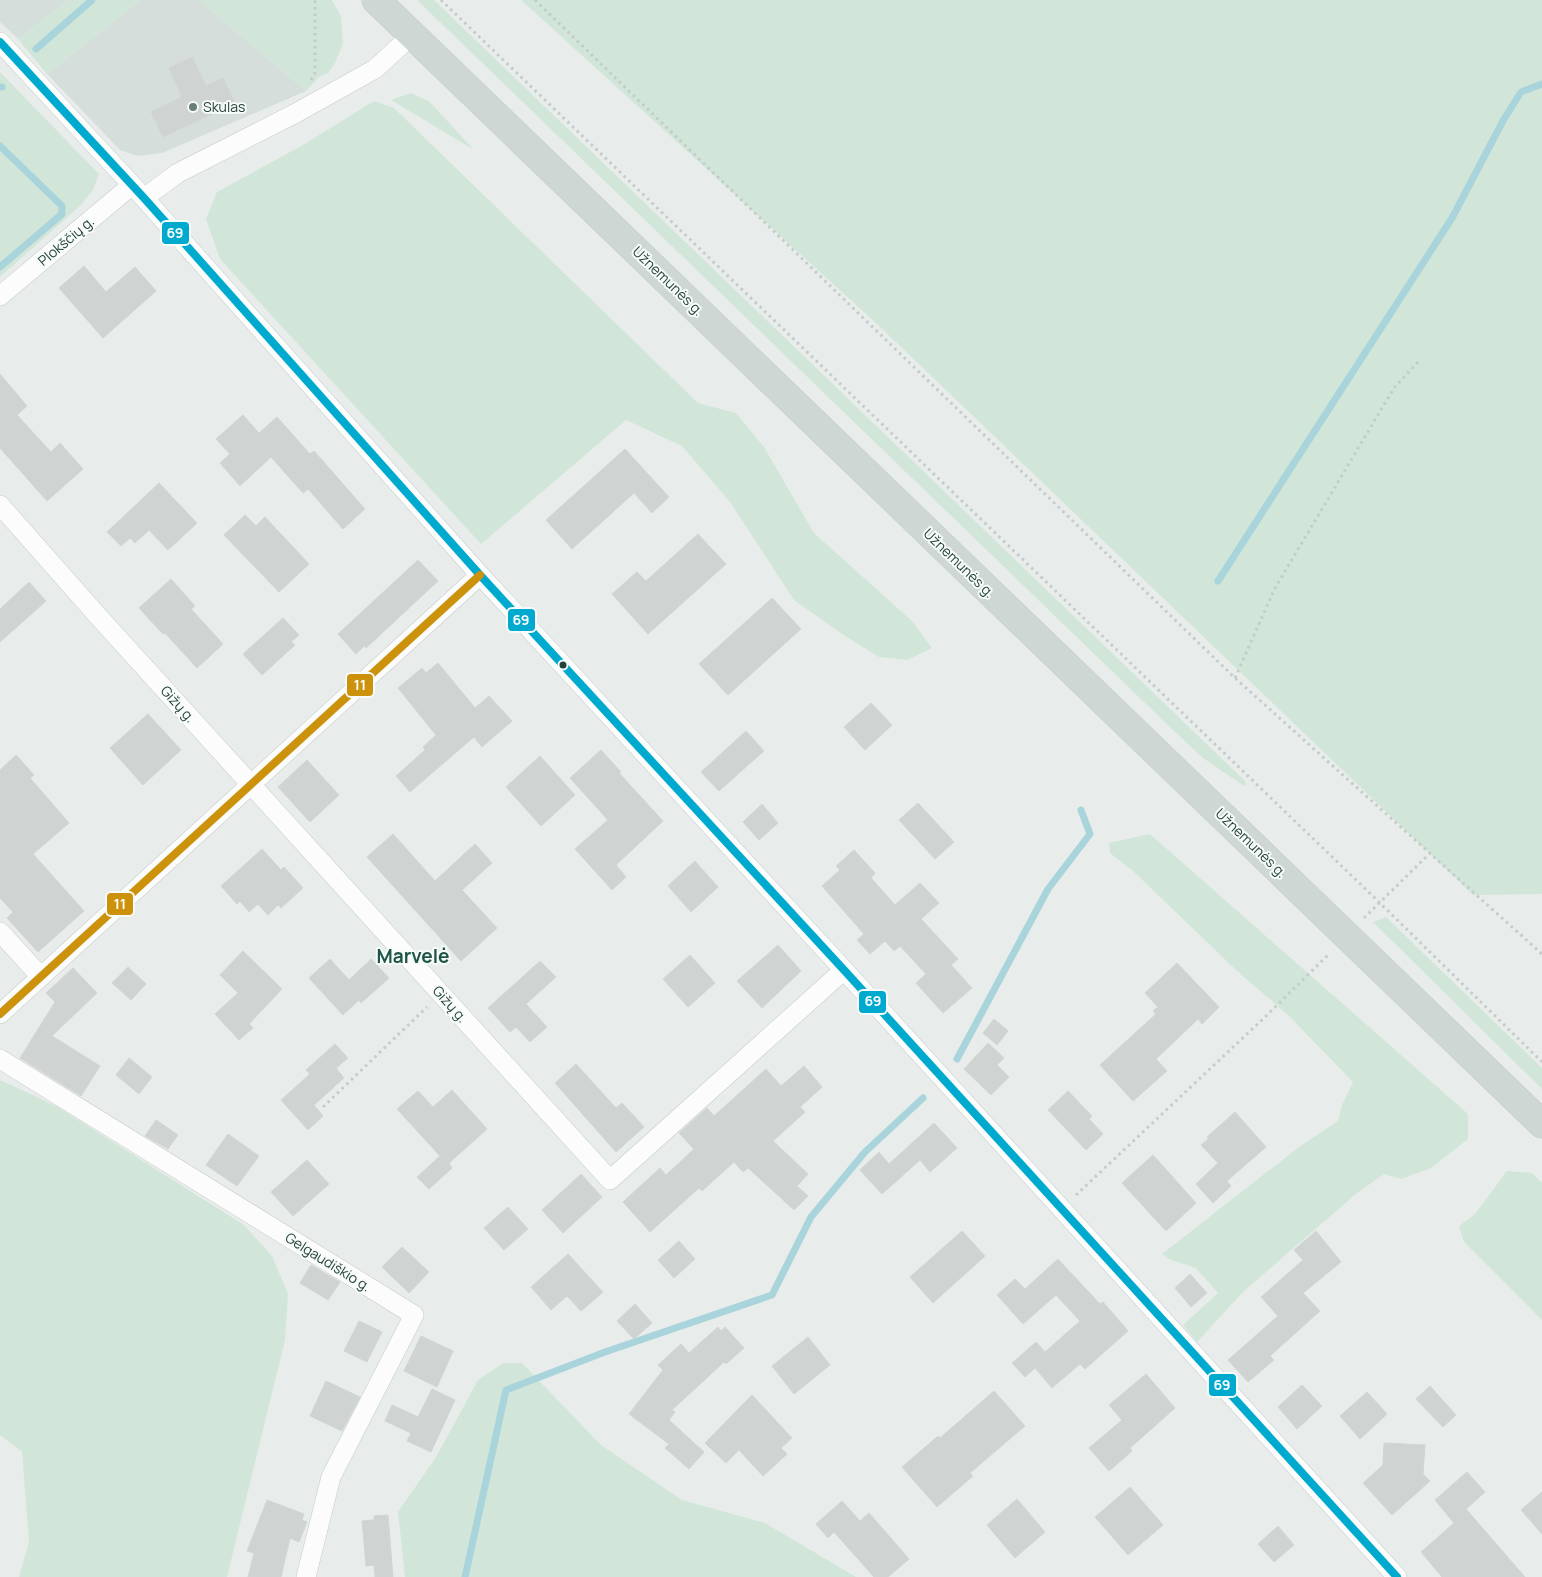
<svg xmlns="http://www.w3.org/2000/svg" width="1542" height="1577" font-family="Manrope,sans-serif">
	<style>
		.built { fill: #d6dedb }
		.green { fill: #d1e6d8 }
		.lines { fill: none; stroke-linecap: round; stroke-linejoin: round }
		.stream { stroke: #a9d4db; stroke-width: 7 }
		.building { fill: #cfd4d2; stroke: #d1d6d4 }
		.street-casing { stroke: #c5cac8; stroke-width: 20 }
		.primary-casing { stroke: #c3ccc9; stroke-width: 29 }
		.path { stroke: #c3ccca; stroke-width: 3; stroke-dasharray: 2.5 4; stroke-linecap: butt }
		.street { stroke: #fcfcfc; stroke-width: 19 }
		.primary { stroke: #cfd7d5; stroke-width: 28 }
		.bus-1-casing { stroke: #f7fbf9; stroke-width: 11 }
		.bus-2-casing { stroke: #f7fbf9; stroke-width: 11 }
		.bus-1 { stroke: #00a9ce; stroke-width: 8 }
		.bus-2 { stroke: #cd920c; stroke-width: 8 }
		.poi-dot { fill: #697e78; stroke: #f7fbf9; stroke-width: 2 }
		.bus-dot { fill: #24423a; stroke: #f7fbf9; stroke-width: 2 }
		.labels { text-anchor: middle; stroke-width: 4; stroke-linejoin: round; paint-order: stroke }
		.poi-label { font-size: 14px; fill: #24423a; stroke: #f7fbf9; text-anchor: start }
		.street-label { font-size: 14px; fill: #24423a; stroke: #f7fbf9 }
		.district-label { font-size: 19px; font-weight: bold; fill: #1f5548; stroke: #f7fbf9 }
		.line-badge { stroke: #f7fbf9; stroke-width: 2 }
		.badge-label { font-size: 14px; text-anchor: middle; font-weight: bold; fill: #fff }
	</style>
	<rect width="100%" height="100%" fill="#e8edeb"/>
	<path class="built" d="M 0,0 L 68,0 L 18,39 L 0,22 Z
		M 141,0 L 199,0 L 306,91 L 162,153 L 138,156 L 120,150 L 47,74 Z"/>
	<path class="green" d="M 68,0 L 141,0 L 47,74 L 18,39 Z
		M 199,0 L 332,0 L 341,16 L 343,44 L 335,63 L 328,73 L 319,77 L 306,91 Z
		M 417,0 L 434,0 L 1245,781 L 1246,785 L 1244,786 L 1203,758 L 1174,731 Z
		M 521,0 L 1542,0 L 1542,894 L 1473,895 L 877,324 Z
		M 0,72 L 99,174 L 93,190 L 81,205 L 0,277 Z
		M 411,93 L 429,101 L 474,150 L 391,100 Z
		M 374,101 L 394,108 L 698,403 L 736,413 L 764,447 L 814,533 L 912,621 L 932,648 L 907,660 L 879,657 L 842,634 L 794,600 L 730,502 L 682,446 L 626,420 L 481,544 L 220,259 L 206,219 L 217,192 L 303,145 Z
		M 1150,834 L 1468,1114 L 1468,1139 L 1431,1168 L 1401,1179 L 1384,1174 L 1357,1193 L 1243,1292 L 1197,1342 L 1183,1325 L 1218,1293 L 1196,1268 L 1171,1260 L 1162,1254 L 1299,1147 L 1338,1121 L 1342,1105 L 1353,1082 L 1288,1015 L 1236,970 L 1133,871 L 1110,853 L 1109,843 Z
		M 1386,917 L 1542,1068 L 1542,1089 L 1373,922 Z
		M 0,1080 L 56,1106 L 244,1225 L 272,1256 L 288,1294 L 285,1340 L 227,1577 L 19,1577 L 29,1542 L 22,1452 L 0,1435 Z
		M 1507,1171 L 1532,1173 L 1542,1183 L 1542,1320 L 1464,1242 L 1459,1226 L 1475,1214 Z
		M 503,1363 L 522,1363 L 601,1445 L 682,1500 L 765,1523 L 856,1577 L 405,1577 L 398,1512 L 436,1457 L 478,1380 Z"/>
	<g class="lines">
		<path class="stream" d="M 36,49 L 92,0
			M 0,87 L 2,87
			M 0,146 L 62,206 L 62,214 L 0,267
			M 1218,581 L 1452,218 L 1504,119 L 1521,92 L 1542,84
			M 957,1059 L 1048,889 L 1090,834 L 1081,810
			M 465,1577 L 506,1390 L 605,1352 L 772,1295 L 811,1217 L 865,1152 L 923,1098"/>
	</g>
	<path class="building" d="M 192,57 L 206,86 L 223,78 L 235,103 L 163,137 L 151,112 L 182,97 L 169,68 Z
		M 84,266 L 106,292 L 135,267 L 156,291 L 103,338 L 59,288 Z
		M 0,374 L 27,406 L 17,415 L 51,452 L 60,443 L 83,469 L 47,501 L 0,448 Z
		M 243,415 L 259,433 L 277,417 L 310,454 L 314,451 L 365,509 L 343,529 L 308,489 L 303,493 L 271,457 L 240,486 L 220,463 L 230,454 L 216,439 Z
		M 625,449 L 669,497 L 652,513 L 634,493 L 572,549 L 546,520 Z
		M 159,483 L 197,523 L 168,550 L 149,530 L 135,543 L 130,538 L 121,546 L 107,532 Z
		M 245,515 L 256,526 L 265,517 L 309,564 L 279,592 L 224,535 Z
		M 698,534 L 726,564 L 648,634 L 612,594 L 637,572 L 646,581 Z
		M 418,560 L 438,581 L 366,648 L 364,646 L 356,654 L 338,634 Z
		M 171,579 L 195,606 L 191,609 L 223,644 L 197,668 L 165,633 L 163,634 L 139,608 Z
		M 29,582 L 46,601 L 0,642 L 0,609 Z
		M 772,598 L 801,629 L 728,695 L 699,664 Z
		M 283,618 L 299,635 L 291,642 L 295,645 L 262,675 L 243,654 Z
		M 438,663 L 475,708 L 489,696 L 512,721 L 482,747 L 474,737 L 410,792 L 396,776 L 425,750 L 423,747 L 436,735 L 398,688 L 422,668 L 426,673 Z
		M 871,703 L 892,725 L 865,750 L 844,727 Z
		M 148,714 L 181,750 L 143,785 L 110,748 Z
		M 746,731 L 764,751 L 719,791 L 701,772 Z
		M 601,750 L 621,772 L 619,773 L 663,821 L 616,865 L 626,877 L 612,890 L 575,849 L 608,820 L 570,778 Z
		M 16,755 L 34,775 L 30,778 L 69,823 L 33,854 L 84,911 L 38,952 L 7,918 L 13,912 L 0,898 L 0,770 Z
		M 540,756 L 575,795 L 541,826 L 506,787 Z
		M 307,760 L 339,795 L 310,822 L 278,787 Z
		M 918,803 L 954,842 L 935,859 L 899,820 Z
		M 762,804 L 778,823 L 759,840 L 743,822 Z
		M 393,834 L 435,881 L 475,844 L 492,863 L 462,890 L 497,928 L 461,961 L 367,857 Z
		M 262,849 L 281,870 L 284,867 L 303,888 L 281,908 L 278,905 L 268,915 L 258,904 L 249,912 L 240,901 L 237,904 L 221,886 Z
		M 854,850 L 875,873 L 871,878 L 895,905 L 920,883 L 939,903 L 921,919 L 958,959 L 951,965 L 972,988 L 943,1013 L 916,983 L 926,974 L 900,946 L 894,951 L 885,941 L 870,954 L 857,940 L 864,934 L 822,886 L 840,870 L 836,866 Z
		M 695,861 L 718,887 L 691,912 L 668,886 Z
		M 778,945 L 801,971 L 762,1008 L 737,981 Z
		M 243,951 L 282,989 L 249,1024 L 253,1028 L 239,1040 L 215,1014 L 238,993 L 220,975 Z
		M 690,955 L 715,983 L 688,1007 L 663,979 Z
		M 330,959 L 349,980 L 371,959 L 389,978 L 361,1003 L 359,1000 L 343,1015 L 309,978 Z
		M 540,961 L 556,977 L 526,1004 L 547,1027 L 530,1042 L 516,1027 L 510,1032 L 488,1008 Z
		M 1177,963 L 1219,1007 L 1202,1024 L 1198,1019 L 1156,1059 L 1167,1071 L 1133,1101 L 1100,1065 L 1156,1014 L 1153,1011 L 1158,1007 L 1145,993 Z
		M 128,967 L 146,984 L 131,1000 L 112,983 Z
		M 73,968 L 97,993 L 52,1036 L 100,1066 L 81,1096 L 20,1058 L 55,1002 L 46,993 Z
		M 994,1019 L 1008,1031 L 997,1045 L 983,1033 Z
		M 988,1043 L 1004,1058 L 997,1065 L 1009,1077 L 991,1095 L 964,1069 Z
		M 335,1044 L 348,1058 L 336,1068 L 344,1078 L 314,1105 L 323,1116 L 308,1130 L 281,1100 L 310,1074 L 306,1070 Z
		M 129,1058 L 152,1077 L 139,1094 L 116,1075 Z
		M 576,1064 L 616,1108 L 622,1103 L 644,1127 L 616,1152 L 555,1083 Z
		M 804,1066 L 822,1087 L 800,1107 L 805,1112 L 773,1141 L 808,1174 L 797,1186 L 808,1196 L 794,1210 L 748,1168 L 743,1172 L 734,1162 L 702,1191 L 699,1188 L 650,1232 L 623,1202 L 660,1168 L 666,1175 L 694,1149 L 679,1133 L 707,1108 L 714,1116 L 766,1069 L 781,1086 Z
		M 452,1090 L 487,1129 L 449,1163 L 452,1168 L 429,1189 L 417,1177 L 440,1156 L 397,1109 L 418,1091 L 433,1107 Z
		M 1068,1091 L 1092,1116 L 1089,1119 L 1103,1134 L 1086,1150 L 1048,1110 Z
		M 1235,1112 L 1266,1147 L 1227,1181 L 1231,1186 L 1213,1203 L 1196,1184 L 1218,1163 L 1201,1145 L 1209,1138 L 1207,1137 Z
		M 156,1120 L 178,1135 L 168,1149 L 145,1136 Z
		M 934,1123 L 957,1148 L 930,1172 L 920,1160 L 882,1194 L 860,1170 L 879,1152 L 889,1164 Z
		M 228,1134 L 259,1156 L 237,1186 L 206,1165 Z
		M 1153,1155 L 1196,1203 L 1166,1231 L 1122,1183 Z
		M 307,1160 L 329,1184 L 293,1216 L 271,1192 Z
		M 581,1174 L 602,1197 L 563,1233 L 542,1210 Z
		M 508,1207 L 528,1229 L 504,1250 L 484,1228 Z
		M 962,1231 L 985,1256 L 933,1303 L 910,1277 Z
		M 1316,1231 L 1341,1262 L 1303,1293 L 1320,1311 L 1270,1356 L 1274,1360 L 1248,1382 L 1228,1360 L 1278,1316 L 1261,1297 L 1303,1260 L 1294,1250 Z
		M 679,1241 L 695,1259 L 674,1278 L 658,1260 Z
		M 402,1247 L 429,1272 L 409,1293 L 382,1267 Z
		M 568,1254 L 603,1292 L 581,1311 L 567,1296 L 551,1310 L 531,1287 Z
		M 1058,1259 L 1100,1304 L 1103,1302 L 1128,1331 L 1085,1369 L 1080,1364 L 1052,1388 L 1035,1368 L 1025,1377 L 1012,1363 L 1036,1342 L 1045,1352 L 1080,1321 L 1056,1295 L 1023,1324 L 997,1295 L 1015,1279 L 1025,1289 Z
		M 311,1265 L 340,1282 L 328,1300 L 300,1283 Z
		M 1190,1274 L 1207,1293 L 1191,1307 L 1175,1288 Z
		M 635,1304 L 652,1323 L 634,1339 L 617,1321 Z
		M 359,1321 L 382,1332 L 367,1362 L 344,1351 Z
		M 718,1327 L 721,1331 L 725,1327 L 744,1348 L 726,1364 L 724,1362 L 672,1410 L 675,1412 L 669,1420 L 704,1452 L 689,1469 L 665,1448 L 669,1444 L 629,1414 L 663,1370 L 658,1365 L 681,1344 L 689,1353 Z
		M 421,1336 L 453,1351 L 437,1387 L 404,1371 Z
		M 808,1337 L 830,1365 L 794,1394 L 772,1366 Z
		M 1146,1374 L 1175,1408 L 1130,1448 L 1132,1451 L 1109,1471 L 1089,1448 L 1122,1420 L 1109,1405 Z
		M 326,1381 L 360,1397 L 342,1431 L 310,1416 Z
		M 1302,1385 L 1322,1406 L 1297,1429 L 1278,1407 Z
		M 1430,1386 L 1456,1415 L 1443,1427 L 1416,1399 Z
		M 432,1389 L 455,1400 L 431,1452 L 407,1441 L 411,1433 L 385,1421 L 392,1405 L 418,1417 Z
		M 994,1391 L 1025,1426 L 970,1473 L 973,1476 L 937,1507 L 902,1467 L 938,1436 L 940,1438 Z
		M 1367,1392 L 1387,1414 L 1360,1439 L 1340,1416 Z
		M 752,1395 L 792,1438 L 781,1448 L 787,1454 L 763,1476 L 739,1450 L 726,1463 L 705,1443 Z
		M 1384,1443 L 1425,1445 L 1423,1474 L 1430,1481 L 1392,1515 L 1363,1483 L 1383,1465 Z
		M 1467,1472 L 1485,1492 L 1466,1509 L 1525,1577 L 1442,1577 L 1421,1552 L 1454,1523 L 1435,1500 Z
		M 1130,1487 L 1163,1525 L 1128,1555 L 1095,1517 Z
		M 1542,1492 L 1542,1534 L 1521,1510 Z
		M 1017,1499 L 1045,1532 L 1015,1558 L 987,1525 Z
		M 267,1500 L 304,1514 L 302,1520 L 307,1522 L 299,1542 L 290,1538 L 281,1577 L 248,1577 L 254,1553 L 247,1551 Z
		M 842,1501 L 860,1521 L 869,1513 L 909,1559 L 888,1577 L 874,1577 L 834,1532 L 828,1538 L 816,1524 Z
		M 388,1515 L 393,1577 L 375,1577 L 374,1565 L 366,1566 L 362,1521 L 374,1520 L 374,1516 Z
		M 1278,1526 L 1294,1545 L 1274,1562 L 1258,1544 Z"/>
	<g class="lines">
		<defs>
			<path id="street" d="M 0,42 L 144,198 L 480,575 L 844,970 L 1397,1577
				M 144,198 L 178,173 L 296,113 L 375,69 L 412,35
				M 0,296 L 132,185
				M 0,505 L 97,615 L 610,1180 L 844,970
				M 0,932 L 41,977
				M 0,1014 L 480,575
				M 0,1059 L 414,1315 L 331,1477 L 306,1577"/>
			<path id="primary" d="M 376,0 L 1542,1124"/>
		</defs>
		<use href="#street" class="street-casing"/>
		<use href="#primary" class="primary-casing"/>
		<path class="path" d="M 441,0 L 1379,902 L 1542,1062
			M 535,0 L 1235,678 L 1542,954
			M 311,80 L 315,73 L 315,2 L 317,0
			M 1235,678 L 1275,588 L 1394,388 L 1418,362
			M 1364,918 L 1430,853
			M 323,1107 L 427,1007
			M 1076,1195 L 1264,1018 L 1330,953"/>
		<use href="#street" class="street"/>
		<use href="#primary" class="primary"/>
		<defs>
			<path id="bus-1" d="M 0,42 L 144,198 L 480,575 L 844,970 L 1397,1577"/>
			<path id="bus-2" d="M 0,1014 L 480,575"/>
		</defs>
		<use href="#bus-1" class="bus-1-casing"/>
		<use href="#bus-2" class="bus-2-casing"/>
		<use href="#bus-1" class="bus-1"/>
		<use href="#bus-2" class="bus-2"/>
	</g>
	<circle class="poi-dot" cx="193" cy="107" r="5"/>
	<circle class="bus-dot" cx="563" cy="665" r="4.5"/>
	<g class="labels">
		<g class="poi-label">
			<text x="203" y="112">Skulas</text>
		</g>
		<g class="street-label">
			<text transform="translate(66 241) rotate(-40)" y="5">Plokščių g.</text>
			<text transform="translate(668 281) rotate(44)" y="5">Užnemunės g.</text>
			<text transform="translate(959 563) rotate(44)" y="5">Užnemunės g.</text>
			<text transform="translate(178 704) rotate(48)" y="5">Gižų g.</text>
			<text transform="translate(1251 843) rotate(44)" y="5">Užnemunės g.</text>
			<text transform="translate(450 1004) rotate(48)" y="5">Gižų g.</text>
			<text transform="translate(328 1262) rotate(32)" y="5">Gelgaudiškio g.</text>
		</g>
		<g class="district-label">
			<text x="413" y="963">Marvelė</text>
		</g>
	</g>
	<g class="line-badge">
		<rect x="161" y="221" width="29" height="24" rx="5" fill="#00a9ce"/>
		<rect x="507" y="608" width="29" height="24" rx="5" fill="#00a9ce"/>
		<rect x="346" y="673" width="28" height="24" rx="5" fill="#cd920c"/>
		<rect x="106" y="892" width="28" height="24" rx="5" fill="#cd920c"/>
		<rect x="858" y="990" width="29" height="24" rx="5" fill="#00a9ce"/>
		<rect x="1208" y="1373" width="29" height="24" rx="5" fill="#00a9ce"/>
	</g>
	<g class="badge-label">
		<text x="175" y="238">69</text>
		<text x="521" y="625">69</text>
		<text x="360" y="690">11</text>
		<text x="120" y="909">11</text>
		<text x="873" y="1006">69</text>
		<text x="1222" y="1390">69</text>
	</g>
</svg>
